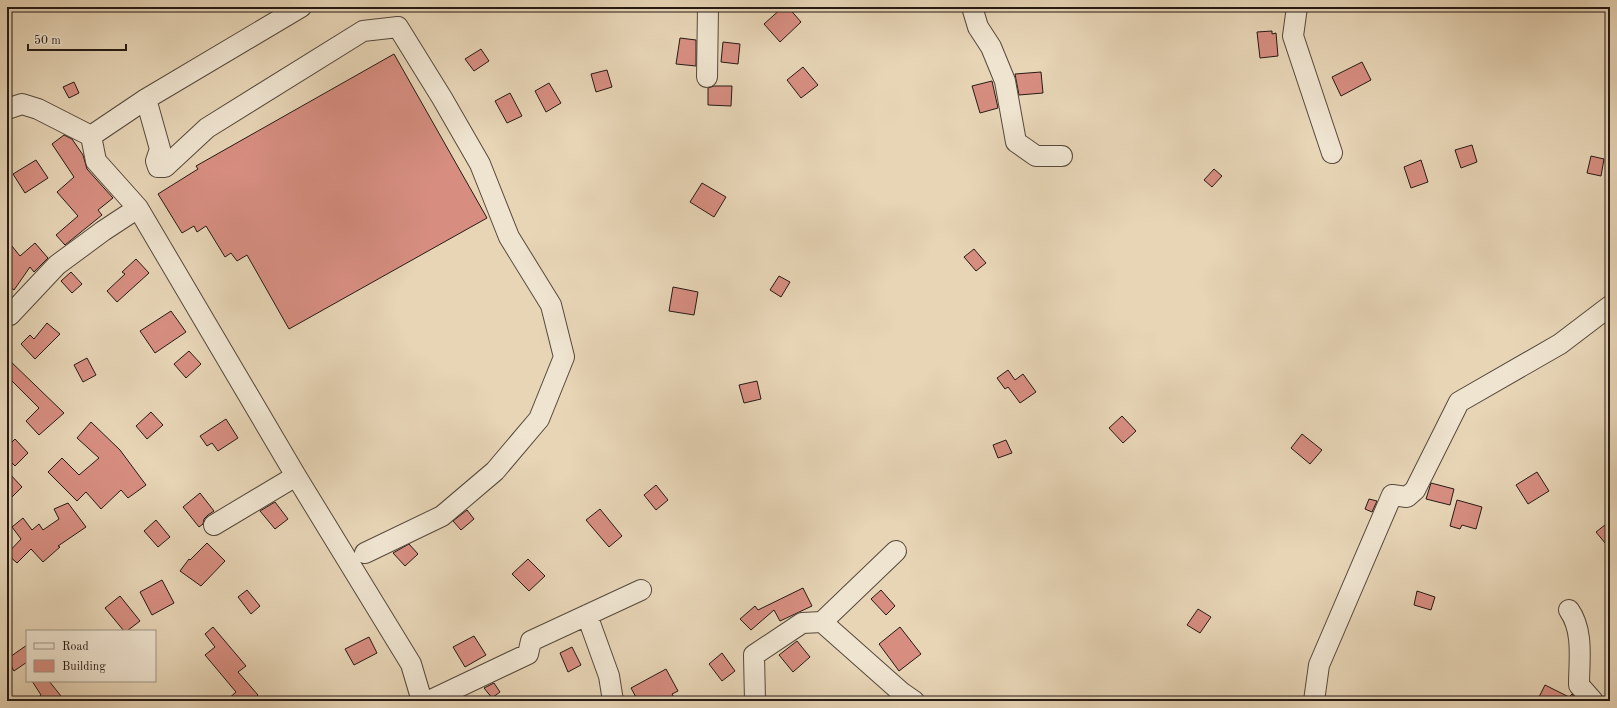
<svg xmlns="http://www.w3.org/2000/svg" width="1617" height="708" font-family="'Old Standard TT',serif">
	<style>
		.building { fill: #d78e81; stroke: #261a14 }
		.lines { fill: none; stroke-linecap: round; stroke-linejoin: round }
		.minor-casing { stroke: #56493c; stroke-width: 22 }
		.minor { stroke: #efe4d0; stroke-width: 20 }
	</style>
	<rect width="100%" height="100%" fill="#e7d5b6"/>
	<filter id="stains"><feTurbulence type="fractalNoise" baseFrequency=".005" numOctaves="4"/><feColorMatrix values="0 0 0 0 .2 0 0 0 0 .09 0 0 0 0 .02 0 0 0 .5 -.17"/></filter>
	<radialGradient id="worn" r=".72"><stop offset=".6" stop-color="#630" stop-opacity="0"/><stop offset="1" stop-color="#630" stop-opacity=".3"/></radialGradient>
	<path class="building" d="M 783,7 L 788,7 L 801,22 L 780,42 L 764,24 Z
		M 1272,31 L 1272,34 L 1276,33 L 1278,56 L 1260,58 L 1257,32 Z
		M 680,38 L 696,40 L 696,66 L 676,64 Z
		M 723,42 L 740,44 L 738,64 L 721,62 Z
		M 481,49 L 489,61 L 474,71 L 465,59 Z
		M 394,54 L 487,218 L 289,329 L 247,255 L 237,261 L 231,253 L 225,257 L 206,226 L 197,232 L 194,226 L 182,233 L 158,194 L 198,169 L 196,166 Z
		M 1362,62 L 1371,80 L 1341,96 L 1332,77 Z
		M 803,67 L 818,85 L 801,98 L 787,80 Z
		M 607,70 L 612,87 L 596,92 L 591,74 Z
		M 1041,72 L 1043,93 L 1019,95 L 1015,74 Z
		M 992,81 L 998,108 L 980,113 L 972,86 Z
		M 74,82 L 79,93 L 69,98 L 63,87 Z
		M 549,83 L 561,103 L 546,112 L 535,91 Z
		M 714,86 L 732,86 L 731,106 L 708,105 L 708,88 Z
		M 510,93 L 522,116 L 507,123 L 495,101 Z
		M 64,135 L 72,139 L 83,155 L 87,169 L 113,198 L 98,210 L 102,215 L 65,245 L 56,235 L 78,216 L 57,192 L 74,177 L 52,144 Z
		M 1472,145 L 1477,162 L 1461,168 L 1455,150 Z
		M 1591,156 L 1604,159 L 1601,176 L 1587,173 Z
		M 36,160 L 48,178 L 25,193 L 13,174 Z
		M 1421,160 L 1428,182 L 1411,188 L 1404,167 Z
		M 1214,169 L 1222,176 L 1212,187 L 1204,180 Z
		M 702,183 L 726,197 L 714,217 L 690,202 Z
		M 7,240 L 20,256 L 35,243 L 48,258 L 34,272 L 30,267 L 14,290 L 7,285 Z
		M 974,249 L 986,263 L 976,271 L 964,257 Z
		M 136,259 L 149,273 L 117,302 L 107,291 L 125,274 L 122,272 Z
		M 71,272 L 82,284 L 72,293 L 61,281 Z
		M 779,276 L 790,282 L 781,297 L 770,290 Z
		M 673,287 L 698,292 L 694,315 L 669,311 Z
		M 171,311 L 186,332 L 155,353 L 140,331 Z
		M 47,323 L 60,334 L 35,359 L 21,344 L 30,335 L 34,339 Z
		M 189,351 L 201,364 L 186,378 L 174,364 Z
		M 7,358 L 64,413 L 39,435 L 26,421 L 39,408 L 7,376 Z
		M 87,358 L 96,375 L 83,382 L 74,365 Z
		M 1008,370 L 1015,380 L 1023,374 L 1036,392 L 1020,403 L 1008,387 L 1005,389 L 997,378 Z
		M 757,381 L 761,399 L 744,403 L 739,385 Z
		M 151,412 L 163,425 L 147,439 L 136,426 Z
		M 1122,416 L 1136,431 L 1123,443 L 1109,428 Z
		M 226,419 L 238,438 L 218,451 L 212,443 L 207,446 L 200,436 Z
		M 91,422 L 120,450 L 146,485 L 128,498 L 121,490 L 101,509 L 86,492 L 77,501 L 48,472 L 62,458 L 79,475 L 99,458 L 77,438 Z
		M 1302,434 L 1322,450 L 1310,464 L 1291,448 Z
		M 15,439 L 28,453 L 15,466 L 7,458 L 7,447 Z
		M 1006,440 L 1012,453 L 998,458 L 993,445 Z
		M 7,471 L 22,487 L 7,502 Z
		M 1537,472 L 1549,491 L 1528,504 L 1516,485 Z
		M 1431,483 L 1454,489 L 1450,505 L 1426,499 Z
		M 656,485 L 668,500 L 656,510 L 644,495 Z
		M 200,493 L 214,511 L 208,515 L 204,519 L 203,524 L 199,527 L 183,507 Z
		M 1369,499 L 1377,501 L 1372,512 L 1365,509 Z
		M 1457,500 L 1482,507 L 1476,529 L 1462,525 L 1460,529 L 1450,526 Z
		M 275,502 L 288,519 L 275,529 L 260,511 Z
		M 68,503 L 86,527 L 58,546 L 60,547 L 43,562 L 31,549 L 17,563 L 7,554 L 21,539 L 12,527 L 23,518 L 32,530 L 39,524 L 43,530 L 59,519 L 54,509 Z
		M 600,509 L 622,536 L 609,547 L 586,520 Z
		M 467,510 L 474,519 L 461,530 L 453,521 Z
		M 156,520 L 170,537 L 158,547 L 144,531 Z
		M 1610,521 L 1610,549 L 1596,532 Z
		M 207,543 L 225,561 L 201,586 L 180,571 L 189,559 L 190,560 Z
		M 409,544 L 418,554 L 405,566 L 393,553 Z
		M 528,559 L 545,576 L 529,591 L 512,574 Z
		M 162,580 L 174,603 L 152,615 L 140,592 Z
		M 803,588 L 812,606 L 780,621 L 774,610 L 751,630 L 740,619 L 755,606 L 758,610 Z
		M 247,590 L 260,606 L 251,614 L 238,597 Z
		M 881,590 L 895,606 L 886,615 L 871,599 Z
		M 1417,591 L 1435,597 L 1431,610 L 1414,605 Z
		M 120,596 L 140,621 L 127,631 L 124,631 L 105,608 Z
		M 1198,609 L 1211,617 L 1200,633 L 1187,625 Z
		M 213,627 L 246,666 L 238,672 L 258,695 L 252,701 L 226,701 L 236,692 L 205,655 L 215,647 L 205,634 Z
		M 900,627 L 921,654 L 899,671 L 879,644 Z
		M 474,636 L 486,655 L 465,667 L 453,647 Z
		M 369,637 L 377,653 L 354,665 L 345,649 Z
		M 797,641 L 810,657 L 793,672 L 779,655 Z
		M 27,645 L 27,662 L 14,671 L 7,659 Z
		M 572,647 L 581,665 L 568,672 L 560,653 Z
		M 722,653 L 735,671 L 722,681 L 709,664 Z
		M 666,669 L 678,691 L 672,694 L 676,701 L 638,701 L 631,688 Z
		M 32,681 L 49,681 L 65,701 L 34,701 L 41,695 Z
		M 494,683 L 500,692 L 492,698 L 484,688 Z
		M 1545,685 L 1569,697 L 1572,694 L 1578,701 L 1537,701 Z"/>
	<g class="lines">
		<defs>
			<path id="minor" d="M 301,7 L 146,99 L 91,136 L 96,161 L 138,208 L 296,476 L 411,664 L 422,701
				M 972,7 L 978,27 L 991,47 L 1005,81 L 1016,142 L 1036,156 L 1062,156
				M 1297,7 L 1293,36 L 1332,153
				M 707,77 L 708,7
				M 146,99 L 160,149 L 156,161 L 158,167 L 165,167 L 207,128 L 363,31 L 398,27 L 442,98 L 480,164 L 509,237 L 551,305 L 564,357 L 539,419 L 495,471 L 442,516 L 365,553
				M 7,109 L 22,104 L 38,109 L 91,136
				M 7,314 L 10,315 L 57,265 L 103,231 L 138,208
				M 214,525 L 296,476
				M 1569,610 C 1584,631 1579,661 1579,685 L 1593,701
				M 587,615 L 609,676 L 613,701
				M 822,622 L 896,551
				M 429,701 L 528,654 L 531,641 L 641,590
				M 755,701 L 754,655 L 802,623 L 822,622 L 901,692 L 914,701
				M 1314,701 L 1319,665 L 1392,495 L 1407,497 L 1415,490 L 1459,402 L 1560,344 L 1610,306"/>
		</defs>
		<use href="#minor" class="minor-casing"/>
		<use href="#minor" class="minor"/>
	</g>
	<rect width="1617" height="708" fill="none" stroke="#e7d5b6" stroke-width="24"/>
	<rect x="8" y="8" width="1601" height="692" fill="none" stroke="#261a14" stroke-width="2"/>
	<rect x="12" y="12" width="1593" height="684" fill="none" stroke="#261a14"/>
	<rect x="26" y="630" width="130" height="52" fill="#efe4d0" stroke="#9f9385"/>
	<rect x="34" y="643" width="20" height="6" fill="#efe4d0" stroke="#9f9385"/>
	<text x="62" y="650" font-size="12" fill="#261a14">Road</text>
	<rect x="34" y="660" width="20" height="12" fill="#d78e81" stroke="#9f9385"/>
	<text x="62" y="670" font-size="12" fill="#261a14">Building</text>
	<path d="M28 44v6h98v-6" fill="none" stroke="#261a14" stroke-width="2"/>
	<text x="34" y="44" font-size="12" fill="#261a14" stroke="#efe4d0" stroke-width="3" paint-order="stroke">50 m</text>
	<rect width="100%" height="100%" filter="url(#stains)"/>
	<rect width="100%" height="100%" fill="url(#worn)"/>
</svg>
